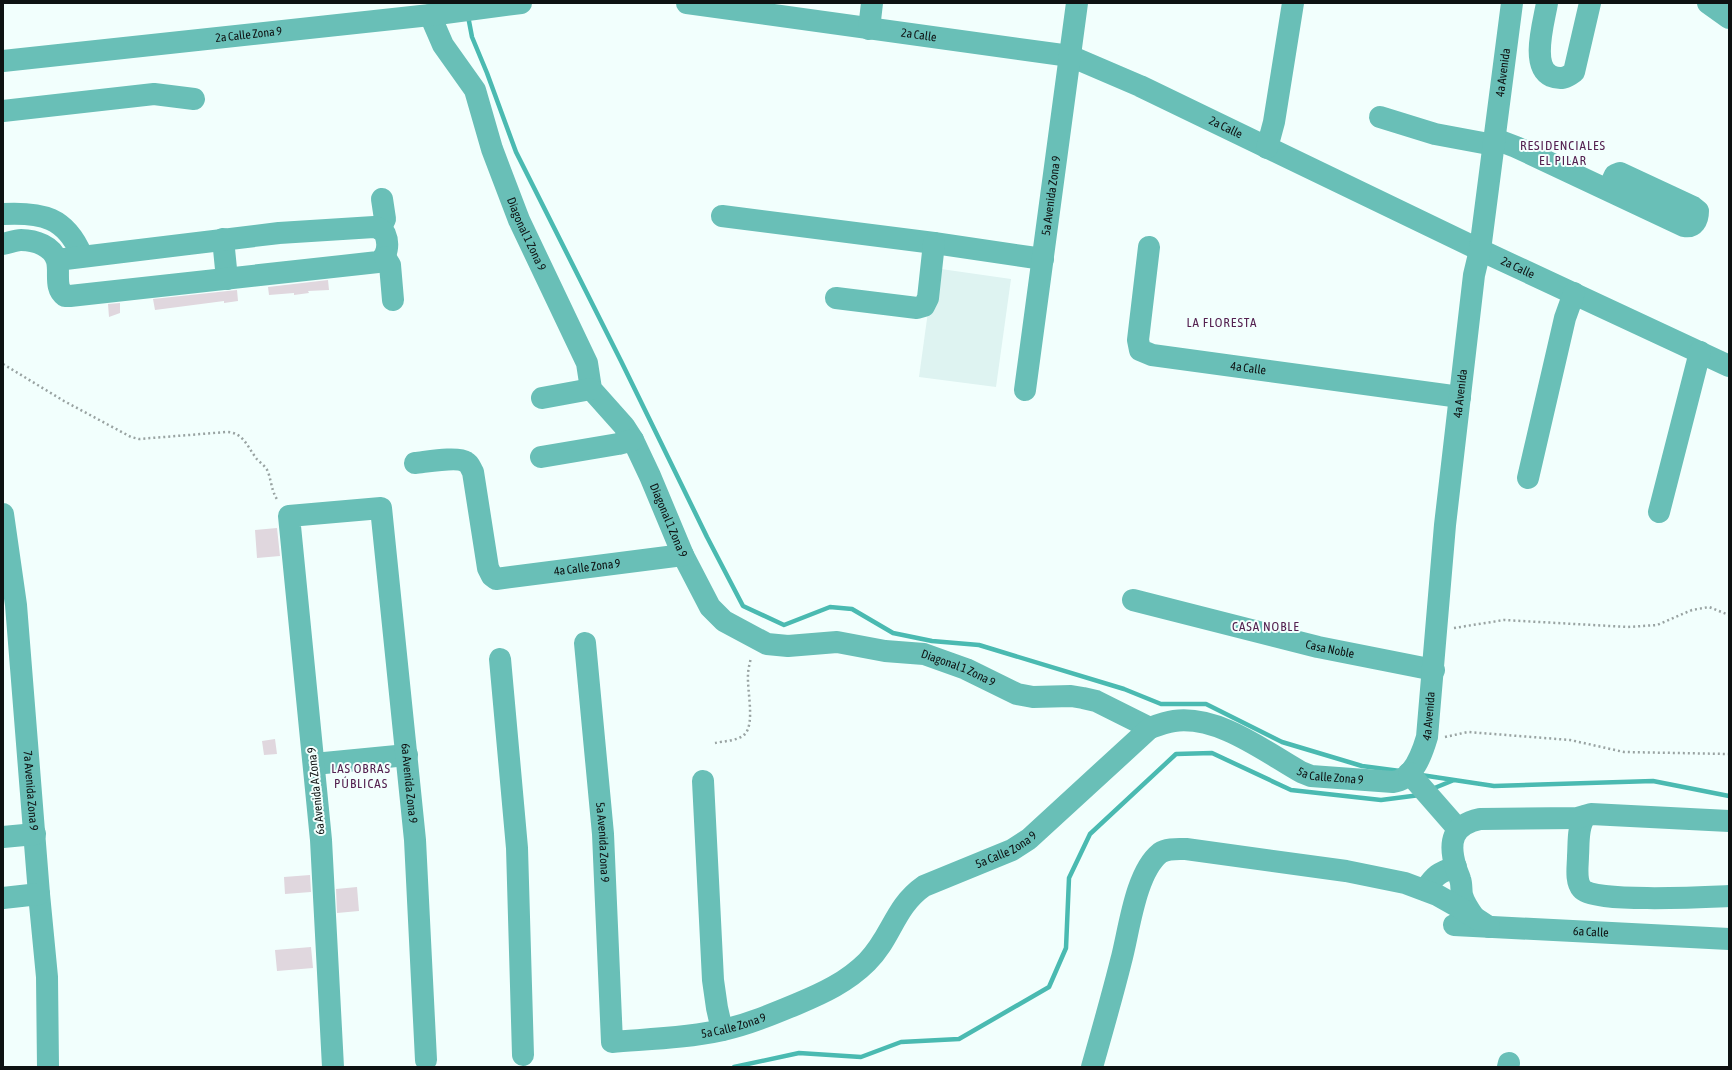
<svg xmlns="http://www.w3.org/2000/svg" width="1732" height="1070" font-family="'Asap Condensed',sans-serif">
	<style>
		.built { fill: #def3f1 }
		.lines { fill: none; stroke-linecap: round; stroke-linejoin: round }
		.stream { stroke: #4abab1; stroke-width: 4.5 }
		.building { fill: #e0d7de }
		.path { stroke: #99a3a2; stroke-width: 2.5; stroke-dasharray: 2 3; stroke-linecap: butt }
		.minor { stroke: #69bfb7; stroke-width: 22 }
		.labels { text-anchor: middle; stroke-width: 4; stroke-linejoin: round; paint-order: stroke }
		.street-label { font-size: 12px; fill: #0e1212; stroke: #f2fffd }
		.neighbourhood-label { font-size: 13px; letter-spacing: 1px; fill: #542150; stroke: #f2fffd }
	</style>
	<rect width="100%" height="100%" fill="#f2fffd"/>
	<path class="built" d="M 934,268 L 1011,279 L 996,387 L 919,377 Z"/>
	<g class="lines">
		<path class="stream" d="M 468,16 L 472,37 L 487,73 L 516,152 L 621,361 L 707,537 L 743,606 L 784,625 L 830,607 L 852,609 L 893,633 L 932,641 L 979,645 L 1124,689 L 1161,704 L 1206,704 L 1282,742 L 1362,766 L 1400,771
			M 1421,775 L 1494,786 L 1653,781 L 1729,796
			M 1432,789 L 1454,780
			M 734,1067 L 799,1053 L 861,1057 L 901,1042 L 959,1039 L 1049,987 L 1066,948 L 1069,878 L 1090,834 L 1176,754 L 1212,753 L 1291,790 L 1381,800 L 1420,795"/>
	</g>
	<path class="building" d="M 328,280 L 329,290 L 308,291 L 309,293 L 294,295 L 294,293 L 269,295 L 268,287 Z
		M 237,290 L 238,301 L 224,303 L 224,301 L 155,310 L 153,299 Z
		M 120,303 L 120,313 L 109,317 L 108,304 Z
		M 277,528 L 280,556 L 257,558 L 255,530 Z
		M 275,739 L 277,754 L 264,755 L 262,741 Z
		M 310,875 L 311,892 L 285,894 L 284,877 Z
		M 357,887 L 359,911 L 337,913 L 336,889 Z
		M 311,947 L 313,968 L 277,971 L 275,950 Z"/>
	<g class="lines">
		<path class="path" d="M 3,364 L 64,401 L 131,437 L 139,439 L 226,432 C 243,432 247,446 256,458 C 259,462 266,466 268,472 C 272,483 271,490 278,501
			M 1454,628 L 1504,620 L 1628,627 L 1657,625 L 1692,610 L 1709,607 L 1729,615
			M 1445,737 L 1468,732 L 1570,740 L 1624,752 L 1729,754
			M 715,743 C 724,741 738,741 745,734 C 755,723 747,690 748,675 C 748,669 750,663 751,657"/>
		<g class="minor">
			<path id="s1" d="M 687,3 L 1070,56 L 1140,86 L 1480,250 L 1729,366"/>
			<path d="M 1547,3 C 1544,22 1530,66 1551,76 C 1561,80 1566,78 1574,72 L 1590,3"/>
			<path d="M 1708,3 L 1729,18"/>
			<path id="s2" d="M 430,15 L 443,45 L 475,90 L 492,149 L 519,220 L 587,363 L 591,389 L 624,426 L 633,440 L 650,476 L 683,555 L 710,607 L 724,621 L 767,644 L 788,646 L 837,642 L 885,651 L 924,654 L 966,669 L 1017,694 L 1033,697 L 1071,696 L 1083,698 L 1096,701 L 1150,728"/>
			<path d="M 869,29 L 872,3"/>
			<path id="s3" d="M 3,61 L 430,15 L 521,3"/>
			<path d="M 3,111 L 154,94 L 194,99"/>
			<path d="M 1380,117 L 1435,134 L 1494,145"/>
			<path d="M 1495,139 L 1516,147 L 1684,226 C 1694,228 1698,220 1698,211 L 1693,207 L 1620,173 L 1615,175 L 1608,190"/>
			<path d="M 1267,148 L 1274,122 L 1293,3"/>
			<path d="M 3,214 C 42,212 66,217 82,256"/>
			<path d="M 722,216 L 934,243 L 1043,259"/>
			<path d="M 380,229 L 385,219 L 382,199"/>
			<path d="M 223,239 L 227,279"/>
			<path d="M 3,244 C 9,243 15,240 21,240 C 35,240 53,246 57,261 C 60,273 54,288 65,296 L 70,296 L 378,262 C 388,257 389,243 385,234 C 383,230 378,228 374,227 L 279,233 L 57,260"/>
			<path id="s4" d="M 1149,247 L 1138,340 L 1140,350 L 1152,355 L 1460,397"/>
			<path d="M 385,257 L 390,265 L 393,300"/>
			<path d="M 836,298 L 917,308 L 924,306 L 928,298 L 934,243"/>
			<path id="s5" d="M 1025,390 L 1077,3"/>
			<path d="M 542,398 L 591,389"/>
			<path d="M 541,457 L 618,444 L 633,440"/>
			<path id="s6" d="M 415,463 C 426,462 457,456 466,462 C 470,464 471,469 473,472 L 488,568 L 492,576 L 496,579 L 683,555"/>
			<path d="M 1528,478 L 1565,318 L 1574,293"/>
			<path d="M 1659,512 L 1700,352"/>
			<path id="s7" d="M 3,514 L 16,605 L 39,894 L 47,977 L 48,1067"/>
			<path id="s8" d="M 1133,600 L 1318,647 L 1434,670"/>
			<path id="s9" d="M 585,643 L 603,834 L 612,1042 C 648,1039 687,1038 723,1030 C 749,1024 773,1014 797,1004 C 823,993 847,982 867,962 C 892,937 894,907 924,886 L 1012,850 L 1029,839 L 1150,728 C 1158,725 1166,722 1174,721 C 1218,715 1264,751 1301,772 L 1311,776 L 1393,782 C 1413,780 1422,754 1427,737 L 1445,525 L 1474,275 L 1480,250 L 1512,3"/>
			<path d="M 500,659 L 517,848 L 523,1055"/>
			<path d="M 314,764 L 407,755"/>
			<path d="M 1409,773 L 1458,829"/>
			<path d="M 703,781 L 713,980 L 717,1008 L 722,1030"/>
			<path d="M 1586,816 C 1577,825 1579,844 1578,856 C 1578,866 1575,881 1582,889 C 1593,903 1707,897 1729,896"/>
			<path d="M 3,837 L 35,834"/>
			<path d="M 1425,890 C 1434,876 1439,872 1456,867"/>
			<path d="M 3,898 L 39,894"/>
			<path d="M 1474,917 C 1469,910 1464,903 1462,895 C 1461,890 1462,884 1460,879 C 1459,875 1457,872 1456,868 C 1448,842 1452,825 1480,819 L 1577,818 L 1591,814 L 1729,821"/>
			<path id="s10" d="M 1454,925 L 1729,939"/>
			<path id="s11" d="M 333,1067 L 321,840 L 289,516 L 381,508 L 415,840 L 426,1060"/>
			<path d="M 1092,1067 C 1102,1032 1112,997 1121,961 C 1129,932 1135,873 1160,853 C 1167,848 1178,849 1186,849 L 1346,871 L 1405,883 L 1437,895 L 1460,908 L 1489,927"/>
			<path d="M 1508,1067 L 1509,1063"/>
		</g>
	</g>
	<g class="labels">
		<g class="street-label">
			<text dy="4" stroke="none"><textPath href="#s3" startOffset="247">2a Calle Zona 9</textPath></text>
			<text dy="4" stroke="none"><textPath href="#s1" startOffset="234">2a Calle</textPath></text>
			<text dy="4" stroke="none"><textPath href="#s9" startOffset="2034">4a Avenida</textPath></text>
			<text dy="4" stroke="none"><textPath href="#s1" startOffset="558">2a Calle</textPath></text>
			<text dy="4" stroke="none"><textPath href="#s5" startOffset="196">5a Avenida Zona 9</textPath></text>
			<text dy="4" stroke="none"><textPath href="#s2" startOffset="241">Diagonal 1 Zona 9</textPath></text>
			<text dy="4" stroke="none"><textPath href="#s1" startOffset="882">2a Calle</textPath></text>
			<text dy="4" stroke="none"><textPath href="#s4" startOffset="214">4a Calle</textPath></text>
			<text dy="4" stroke="none"><textPath href="#s9" startOffset="1710">4a Avenida</textPath></text>
			<text dy="4" stroke="none"><textPath href="#s2" startOffset="564">Diagonal 1 Zona 9</textPath></text>
			<text dy="4" stroke="none"><textPath href="#s6" startOffset="267">4a Calle Zona 9</textPath></text>
			<text dy="4" stroke="none"><textPath href="#s8" startOffset="203">Casa Noble</textPath></text>
			<text dy="4" stroke="none"><textPath href="#s2" startOffset="924">Diagonal 1 Zona 9</textPath></text>
			<text dy="4" stroke="none"><textPath href="#s9" startOffset="1386">4a Avenida</textPath></text>
			<text dy="4" stroke="none"><textPath href="#s9" startOffset="1242">5a Calle Zona 9</textPath></text>
			<text dy="4" stroke="none"><textPath href="#s11" startOffset="922">6a Avenida Zona 9</textPath></text>
			<text dy="4" stroke="none"><textPath href="#s7" startOffset="278">7a Avenida Zona 9</textPath></text>
			<text transform="translate(316 791) rotate(-96)" y="4">6a Avenida A Zona 9</text>
			<text dy="4" stroke="none"><textPath href="#s9" startOffset="200">5a Avenida Zona 9</textPath></text>
			<text dy="4" stroke="none"><textPath href="#s9" startOffset="858">5a Calle Zona 9</textPath></text>
			<text dy="4" stroke="none"><textPath href="#s10" startOffset="137">6a Calle</textPath></text>
			<text dy="4" stroke="none"><textPath href="#s9" startOffset="523">5a Calle Zona 9</textPath></text>
		</g>
		<g class="neighbourhood-label">
			<text x="1563" y="150">RESIDENCIALES<tspan x="1563" dy="15">EL PILAR</tspan></text>
			<text x="1222" y="327">LA FLORESTA</text>
			<text x="1266" y="631">CASA NOBLE</text>
			<text x="361" y="773">LAS OBRAS<tspan x="361" dy="15">PÚBLICAS</tspan></text>
		</g>
	</g>
	<rect width="1732" height="1070" fill="none" stroke="#0e1212" stroke-width="8"/>
</svg>
